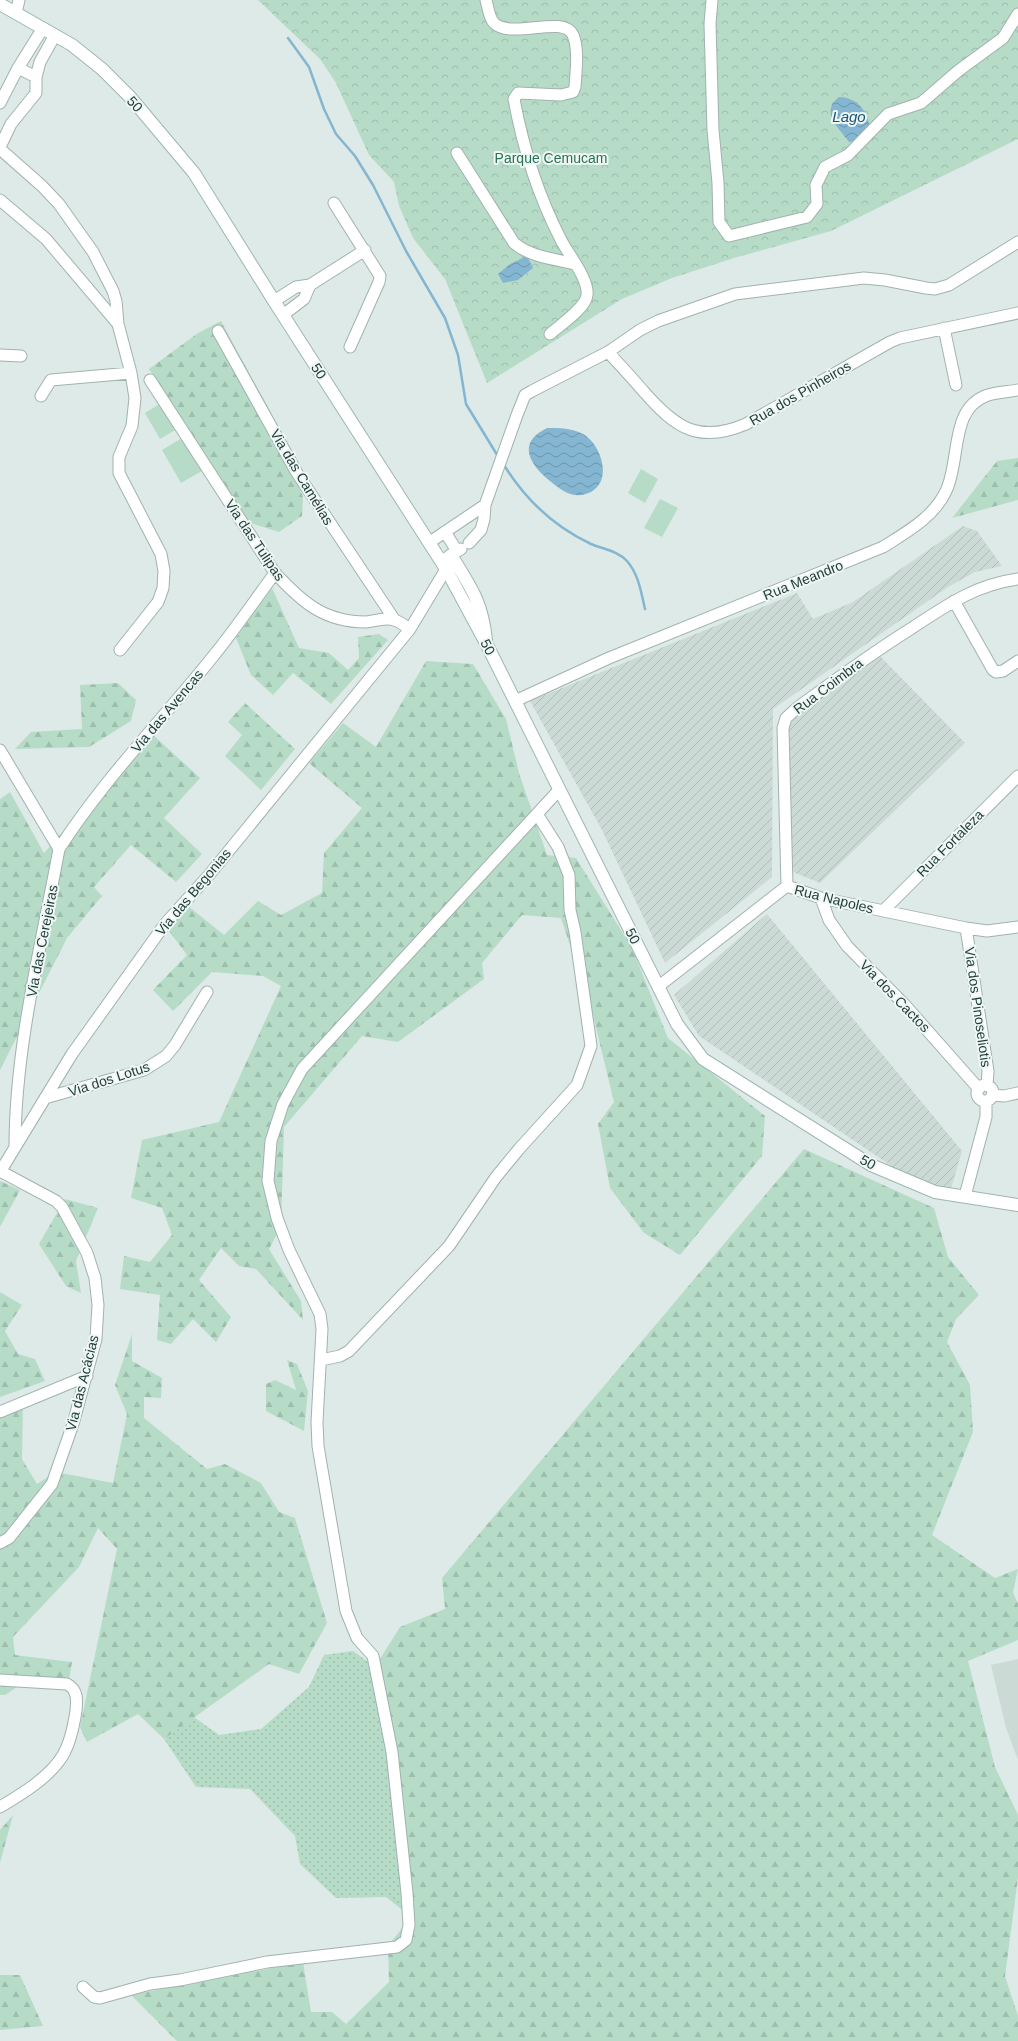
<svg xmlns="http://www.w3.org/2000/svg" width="1018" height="2041" font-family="Helvetica,sans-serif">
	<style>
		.built { fill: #ccdad6 }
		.industrial { fill: url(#industrial-furrows) }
		.grass { fill: url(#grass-dots) }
		.forest { fill: url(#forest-firs) }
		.park { fill: url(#park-crowns) }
		.garden { fill: #b6dcc8 }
		.water { fill: url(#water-waves) }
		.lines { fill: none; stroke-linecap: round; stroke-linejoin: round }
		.stream { stroke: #84b6d1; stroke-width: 2.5 }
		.minor-casing { stroke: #a1b2af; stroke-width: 13 }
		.secondary-casing { stroke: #9db6b2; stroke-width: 14 }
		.minor { stroke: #fff; stroke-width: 11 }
		.secondary { stroke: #fff; stroke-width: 12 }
		.labels { text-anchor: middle; stroke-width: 4; stroke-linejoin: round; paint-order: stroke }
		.street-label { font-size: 14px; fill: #1f3a38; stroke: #eef7f4 }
		.park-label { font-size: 14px; fill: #297153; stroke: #eef7f4 }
		.water-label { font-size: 15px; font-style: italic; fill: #195476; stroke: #eef7f4 }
	</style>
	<defs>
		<pattern id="industrial-furrows" width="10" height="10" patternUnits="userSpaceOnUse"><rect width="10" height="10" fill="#ccdad6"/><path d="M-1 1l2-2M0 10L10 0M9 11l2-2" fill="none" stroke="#afbcb8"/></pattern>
		<pattern id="grass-dots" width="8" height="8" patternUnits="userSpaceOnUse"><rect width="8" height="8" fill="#b6dcc8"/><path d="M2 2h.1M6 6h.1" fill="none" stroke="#9cbead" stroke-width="1.8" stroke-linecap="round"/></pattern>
		<pattern id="forest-firs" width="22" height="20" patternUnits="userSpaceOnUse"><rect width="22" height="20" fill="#b6dcc8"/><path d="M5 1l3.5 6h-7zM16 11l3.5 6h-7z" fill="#9cbead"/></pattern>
		<pattern id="park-crowns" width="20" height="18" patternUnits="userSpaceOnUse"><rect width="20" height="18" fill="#b6dcc8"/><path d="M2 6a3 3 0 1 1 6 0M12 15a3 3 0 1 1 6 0" fill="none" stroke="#9cbead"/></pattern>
		<pattern id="water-waves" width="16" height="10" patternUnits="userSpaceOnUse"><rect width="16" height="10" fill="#84b6d1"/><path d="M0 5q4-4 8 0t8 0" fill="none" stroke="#6b95ab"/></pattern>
	</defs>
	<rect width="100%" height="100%" fill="#deeae7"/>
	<path class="built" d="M 1018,1659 L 1018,1760 L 1006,1728 L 991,1665 Z"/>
	<path class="industrial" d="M 963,526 L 977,531 L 1002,566 L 975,572 L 948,587 L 773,709 L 772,877 L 665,963 L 602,830 L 530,701 L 797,593 L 813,619 L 853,602 Z
		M 876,652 L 965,743 L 820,883 L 788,870 L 787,718 Z
		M 767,914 L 962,1151 L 950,1192 L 915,1182 L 699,1036 L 674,995 Z"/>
	<path class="grass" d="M 353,1651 L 375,1667 L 411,1917 L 386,1897 L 336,1898 L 300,1864 L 295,1836 L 250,1789 L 196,1787 L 164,1739 L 194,1717 L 219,1735 L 261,1729 L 309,1687 L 324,1655 Z"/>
	<path class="forest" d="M 221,321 L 269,409 L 303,497 L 302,516 L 279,532 L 247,522 L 149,369 L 198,333 Z
		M 1018,458 L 1018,500 L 952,518 L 997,461 Z
		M 272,588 L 299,648 L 329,653 L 348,670 L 359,658 L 358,637 L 379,634 L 388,640 L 331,704 L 293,673 L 273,695 L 251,675 L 236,638 Z
		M 426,661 L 473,664 L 506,719 L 519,773 L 547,855 L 576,858 L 632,948 L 668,1038 L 765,1116 L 762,1156 L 680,1255 L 644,1233 L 610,1188 L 598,1124 L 614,1102 L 593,1015 L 561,918 L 522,915 L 482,963 L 484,979 L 398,1042 L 362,1036 L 284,1127 L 281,1227 L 269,1249 L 301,1301 L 303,1320 L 256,1269 L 239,1266 L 221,1248 L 199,1280 L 231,1317 L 216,1342 L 193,1319 L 171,1344 L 157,1340 L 160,1295 L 120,1289 L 124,1256 L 150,1262 L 172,1235 L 162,1208 L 131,1198 L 142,1140 L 219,1122 L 281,986 L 263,976 L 212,972 L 173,1011 L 153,990 L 187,955 L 169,931 L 188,906 L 224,935 L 258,901 L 281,915 L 322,893 L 324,853 L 362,808 L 309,763 L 343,723 L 376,747 Z
		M 118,683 L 136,700 L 131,721 L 89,747 L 15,749 L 31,732 L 82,729 L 80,685 Z
		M 245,703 L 295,749 L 261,790 L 225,756 L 242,735 L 228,722 Z
		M 151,733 L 200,778 L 164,818 L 202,854 L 176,882 L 131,845 L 94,887 L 102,896 L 67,938 L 0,1070 L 0,799 L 10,792 L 44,853 Z
		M 804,1149 L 934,1208 L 948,1257 L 979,1295 L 956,1319 L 947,1342 L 970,1385 L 973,1432 L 932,1535 L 995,1578 L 1018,1569 L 1013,1592 L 1018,1604 L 1018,1640 L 968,1661 L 995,1767 L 1018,1815 L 1018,1878 L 1005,1976 L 1018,2016 L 1018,2041 L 177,2041 L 131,1995 L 303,1962 L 311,2012 L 332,2012 L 346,2024 L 389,1982 L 388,1946 L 411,1917 L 375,1667 L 400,1627 L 445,1609 L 442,1578 Z
		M 0,1181 L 20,1190 L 0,1227 Z
		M 65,1199 L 98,1208 L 76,1261 L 81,1293 L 66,1286 L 39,1244 Z
		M 0,1292 L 22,1305 L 5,1331 L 18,1354 L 35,1359 L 45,1381 L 0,1397 Z
		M 132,1334 L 132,1361 L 162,1378 L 161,1398 L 144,1397 L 144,1418 L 207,1469 L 225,1464 L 261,1483 L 279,1512 L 295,1518 L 327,1623 L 299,1674 L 269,1664 L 164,1739 L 138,1714 L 87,1742 L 80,1727 L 117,1549 L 98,1528 L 79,1567 L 13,1637 L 15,1655 L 72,1662 L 68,1687 L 20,1685 L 5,1695 L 0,1695 L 0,1413 L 23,1404 L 22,1459 L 37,1484 L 56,1472 L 113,1483 L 127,1414 L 115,1385 Z
		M 287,1360 L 297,1364 L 308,1391 L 304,1431 L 266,1411 L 266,1384 L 275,1380 L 296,1390 Z
		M 13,1815 L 0,1863 L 0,1830 Z
		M 0,1975 L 20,1975 L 43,2026 L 0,2030 Z"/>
	<path class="park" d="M 258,0 L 1018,0 L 1018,139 L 831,231 L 734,258 L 672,278 L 622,299 L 487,383 L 445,279 L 413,238 L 399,206 L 394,182 L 369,155 L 336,83 L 320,59 Z"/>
	<path class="garden" d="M 161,403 L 177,429 L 160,439 L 145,413 Z
		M 182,438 L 202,471 L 181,483 L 162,450 Z
		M 641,469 L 658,479 L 645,503 L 628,493 Z
		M 660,499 L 678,508 L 662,537 L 644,528 Z"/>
	<path class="water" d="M 839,97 C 857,97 869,112 870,130 L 859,141 L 849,142 C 839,128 819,113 839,97 Z
		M 527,256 L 533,268 L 518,280 L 503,283 L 498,274 L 510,264 Z
		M 547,428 C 560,428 571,428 583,434 C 601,444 613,480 591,492 C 586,494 581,496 576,495 C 569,495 560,489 555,485 C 533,469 513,444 547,428 Z"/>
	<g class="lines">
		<path class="stream" d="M 288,38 L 309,67 L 324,109 L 336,134 L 355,156 L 373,185 L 406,251 L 445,318 L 458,355 L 466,404 L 499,458
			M 504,465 C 525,499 555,527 591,544 C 603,549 618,551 627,561 C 639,575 641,592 645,609"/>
		<defs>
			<path id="minor" d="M 486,0 C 488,7 489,18 494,23 C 512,40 563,14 573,35 C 579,49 576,71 575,87 L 573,92 L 561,95 L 518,93 L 514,99 C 523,148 538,195 561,240 C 568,254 589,279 587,295 C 586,308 560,325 550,334
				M 712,0 L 710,24 L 713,130 L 718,183 L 719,222 L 729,236 L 807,217 L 817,204 L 816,185 L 825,167 L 848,155 L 888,114 L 921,103 L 958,71 L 1003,38 L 1018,14
				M 16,13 L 19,0
				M 18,68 L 36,77
				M 0,103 L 18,68 L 43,28
				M 0,147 L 11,124 L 36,93 L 36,77 L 40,62 L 55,35
				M 0,149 L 42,186 L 59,204 L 93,252 L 113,291 L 116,301 L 118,324 L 131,373 L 135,398 L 132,426 L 119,457 L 119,473 L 161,554 L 164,571 L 163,588 L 158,602 L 120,650
				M 457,153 L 514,243 C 530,257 555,259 575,264
				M 0,200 L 46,239 L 118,324
				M 334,203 L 380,276 L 379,282 L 350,347
				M 274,301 L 296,287 L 310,285 L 365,250
				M 283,315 L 304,299 L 310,285
				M 944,328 L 956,385
				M 218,331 L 297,473 L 394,619
				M 608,352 C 620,365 633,379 645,393 C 676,428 699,444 746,424 L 890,342 L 900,338 L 1018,313
				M 0,355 L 21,356
				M 150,380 L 275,573 C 302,602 324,622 366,622 C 374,621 386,617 394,620 C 399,621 405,626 410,629
				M 41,396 L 51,380 L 131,373
				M 445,532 L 457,551
				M 430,542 L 485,505
				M 469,543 L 481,530 L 484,519 L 485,505 L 517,415 L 525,395 L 532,391 L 608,352 L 640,330 L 658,321 L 735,294 L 864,278 L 885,280 L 926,288 L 935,289 L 949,285 L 1018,242
				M 443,560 L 461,549
				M 954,601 L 993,670 L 996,672 L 1003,671 L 1018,661
				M 515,701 L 609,658 L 883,547 C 907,532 934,517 946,491 C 961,460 949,408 988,395 C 998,392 1008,392 1018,390
				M 0,750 L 59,849 C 41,947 15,1047 15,1147
				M 59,849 C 104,779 163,719 215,654 C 236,628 255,600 275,573
				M 787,886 L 783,728 L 786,718 L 797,708 C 835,680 872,653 912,628 C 947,605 975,585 1018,579
				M 787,886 L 821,898 L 966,928 L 987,931 L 1018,927
				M 821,898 L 829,920 L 847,946 L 904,1004 L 979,1089
				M 883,911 L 1018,776
				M 966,928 L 988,1071 L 987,1086
				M 659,986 L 787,886
				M977 1093a8 8 0 1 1 16 0a8 8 0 1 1-16 0Z
				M 992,1095 L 1004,1096 L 1018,1093
				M 45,1098 L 144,1070 L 166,1056 L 175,1045 L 207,992
				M 0,1171 L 56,1201 L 62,1207 L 87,1253 L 95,1278 L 98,1305 L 96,1339 L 73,1424 L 52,1484 L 9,1538 L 0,1543
				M 0,1172 L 72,1054 L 165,924 L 209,875 L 410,629 L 446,569
				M 965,1196 L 986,1117 L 986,1101
				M 321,1360 L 340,1356 L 349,1351 L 449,1246 L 496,1177 L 519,1149 L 577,1085 L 591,1046 L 575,932 L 570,910 L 569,875 L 558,847 L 537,814
				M 0,1412 L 87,1376
				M 0,1680 L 67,1684 C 78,1690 77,1700 76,1711 C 74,1724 70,1743 63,1755 C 50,1777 22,1794 0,1807
				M 83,1987 L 94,1997 L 100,1998 L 150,1984 L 180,1980 L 267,1962 L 397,1947 L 406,1940 L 409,1925 L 407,1893 L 392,1752 L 373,1656 L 357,1638 L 346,1611 L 318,1446 L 317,1422 L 322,1329 L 320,1314 L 289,1250 L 277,1218 L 268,1181 L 271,1141 L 283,1104 L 302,1069 L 559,790"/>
			<path id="secondary" d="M 0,4 L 72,45 L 102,69 L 131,98 L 194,173 L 274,301 L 446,569 L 487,645 L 677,1024 L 703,1059 L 871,1165 L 935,1192 L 1018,1205
				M 451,555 C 470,586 482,601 486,640"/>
		</defs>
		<use href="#minor" class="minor-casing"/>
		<use href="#secondary" class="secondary-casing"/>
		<use href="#minor" class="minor"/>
		<use href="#secondary" class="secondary"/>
	</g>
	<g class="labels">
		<g class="street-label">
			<text transform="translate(135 104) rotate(49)" y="5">50</text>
			<text transform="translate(319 371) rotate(57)" y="5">50</text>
			<text transform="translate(800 393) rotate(-30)" y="5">Rua dos Pinheiros</text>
			<text transform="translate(302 477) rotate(59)" y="5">Via das Camélias</text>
			<text transform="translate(255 540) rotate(56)" y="5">Via das Tulipas</text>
			<text transform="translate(803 580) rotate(-22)" y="5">Rua Meandro</text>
			<text transform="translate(488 647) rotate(63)" y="5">50</text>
			<text transform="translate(828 686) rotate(-37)" y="5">Rua Coimbra</text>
			<text transform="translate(167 711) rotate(-50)" y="5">Via das Avencas</text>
			<text transform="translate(950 843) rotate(-45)" y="5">Rua Fortaleza</text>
			<text transform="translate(193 892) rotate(-50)" y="5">Via das Begonias</text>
			<text transform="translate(834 899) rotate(14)" y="5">Rua Napoles</text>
			<text transform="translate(633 936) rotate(63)" y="5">50</text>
			<text transform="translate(42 941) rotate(-79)" y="5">Via das Cerejeiras</text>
			<text transform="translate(895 996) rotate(46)" y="5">Via dos Cactos</text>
			<text transform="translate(978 1007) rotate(82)" y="5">Via dos Pinoseliotis</text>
			<text transform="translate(109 1079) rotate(-18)" y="5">Via dos Lotus</text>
			<text transform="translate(868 1162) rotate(30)" y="5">50</text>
			<text transform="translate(82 1383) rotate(-76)" y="5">Via das Acácias</text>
		</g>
		<g class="park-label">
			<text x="551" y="163">Parque Cemucam</text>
		</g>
		<g class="water-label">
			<text x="849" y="122">Lago</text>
		</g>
	</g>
</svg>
